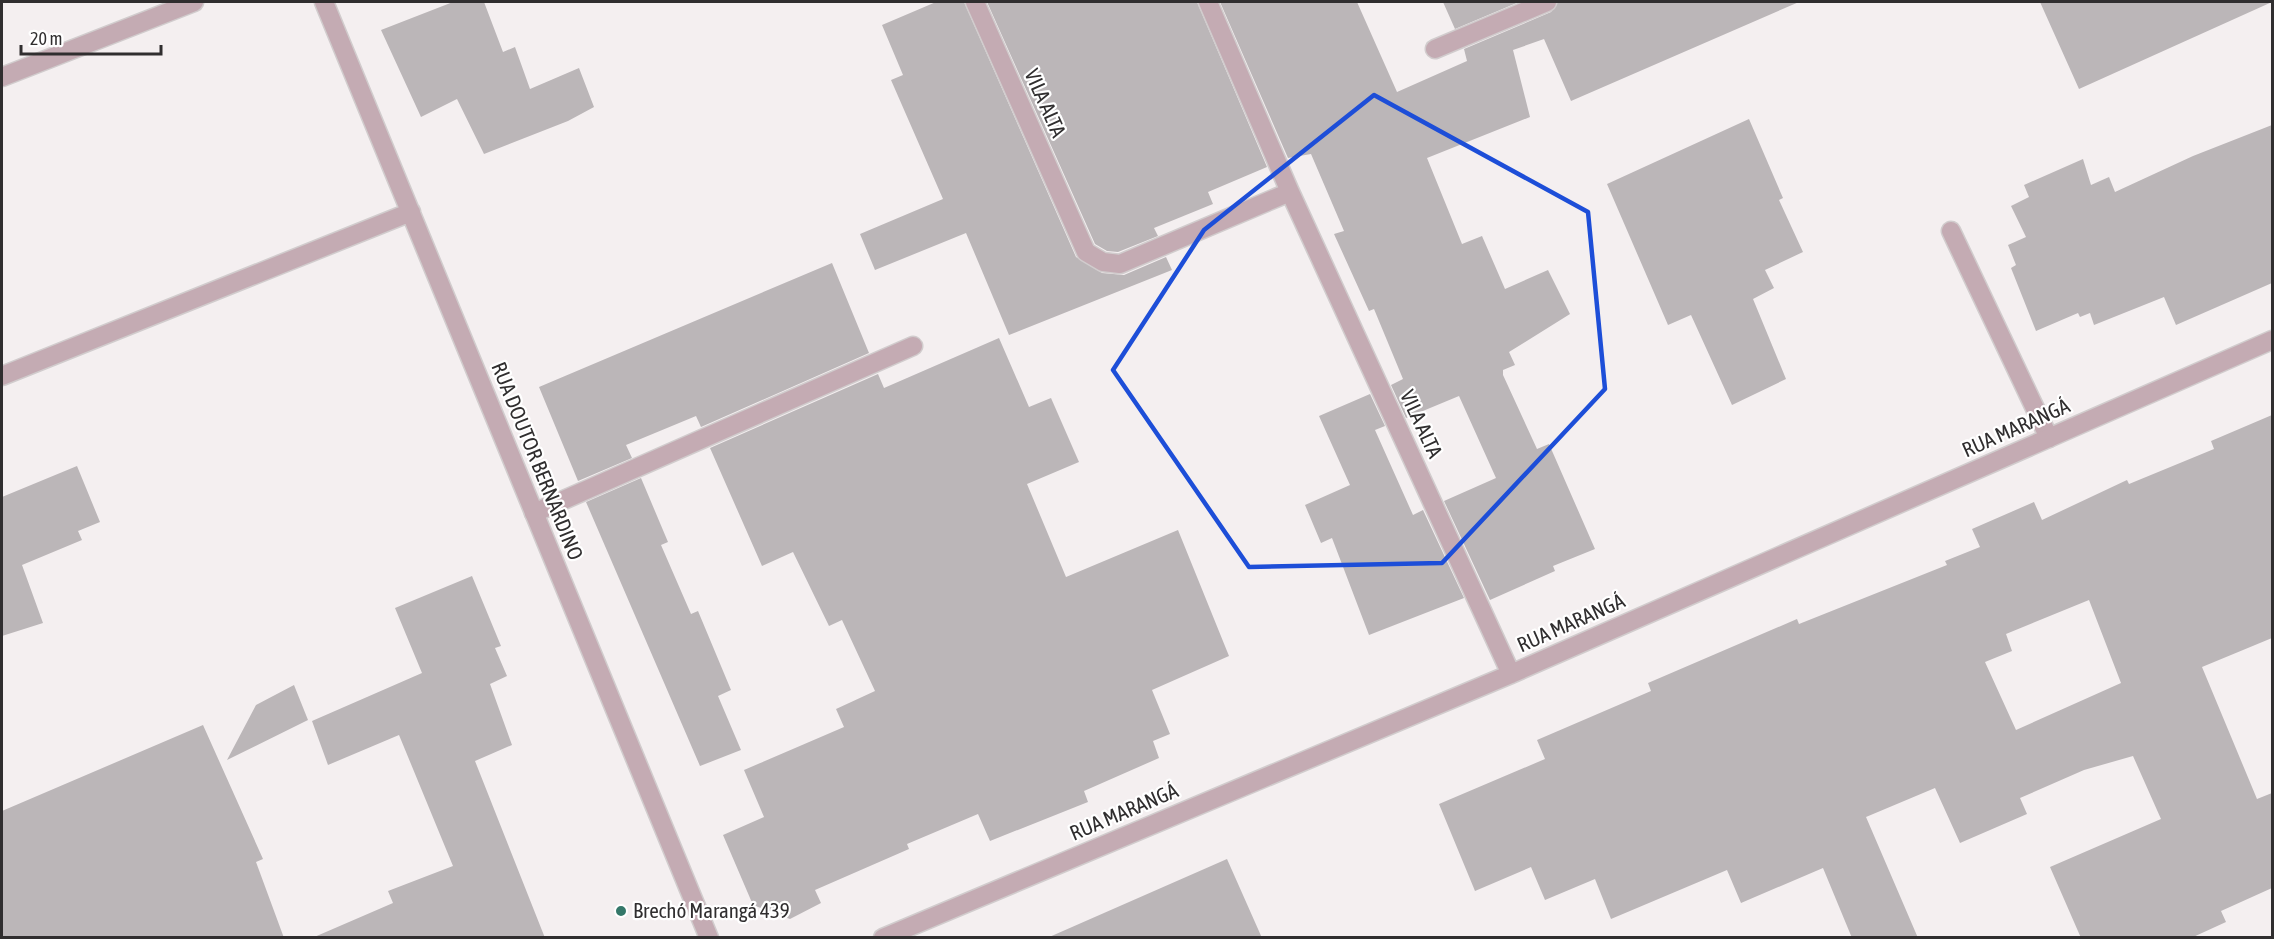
<svg xmlns="http://www.w3.org/2000/svg" width="2274" height="939" font-family="'Asap Condensed',sans-serif">
	<style>
		.building { fill: #bbb6b8; fill-rule: evenodd }
		.lines { fill: none; stroke-linecap: round; stroke-linejoin: round }
		.lane-casing { stroke: #d1cccd; stroke-width: 21 }
		.street-casing { stroke: #d1cccd; stroke-width: 21 }
		.lane { stroke: #c4abb3; stroke-width: 18 }
		.street { stroke: #c4abb3; stroke-width: 18 }
		.marked { fill: none; stroke: #1d4ed8; stroke-width: 4.5; stroke-linejoin: round }
		.poi-dot { fill: #347769; stroke: #fff; stroke-width: 2 }
		.labels { text-anchor: middle; stroke-width: 4.5; stroke-linejoin: round; paint-order: stroke }
		.street-label { font-size: 21px; fill: #302e2f; stroke: #fff }
		.poi-label { font-size: 21px; fill: #302e2f; stroke: #fff; text-anchor: start }
	</style>
	<rect width="100%" height="100%" fill="#f4eff0"/>
	<path class="building" d="M 453,2 L 484,2 L 503,52 L 515,47 L 530,89 L 579,68 L 594,107 L 568,121 L 484,154 L 457,99 L 421,117 L 381,30 Z
		M 936,2 L 964,2 L 1076,257 L 1102,273 L 1124,275 L 1166,257 L 1172,270 L 1009,335 L 966,233 L 875,270 L 860,234 L 943,199 L 891,80 L 903,75 L 882,25 Z
		M 987,2 L 1197,2 L 1267,167 L 1208,192 L 1213,204 L 1154,228 L 1158,236 L 1118,252 L 1107,251 L 1095,244 Z
		M 1220,2 L 1357,2 L 1397,92 L 1467,61 L 1464,49 L 1551,12 L 1558,2 L 1799,2 L 1571,101 L 1544,39 L 1513,50 L 1530,117 L 1427,158 L 1462,244 L 1482,236 L 1505,289 L 1548,270 L 1570,314 L 1509,352 L 1515,365 L 1503,370 L 1503,375 L 1537,449 L 1549,444 L 1595,549 L 1553,566 L 1555,571 L 1490,600 L 1444,501 L 1496,478 L 1459,396 L 1406,418 L 1391,385 L 1403,379 L 1374,309 L 1369,311 L 1334,234 L 1344,231 L 1311,154 L 1288,158 Z
		M 1443,2 L 1519,2 L 1455,29 Z
		M 2040,2 L 2272,2 L 2079,89 Z
		M 1749,119 L 1783,198 L 1779,200 L 1803,252 L 1765,270 L 1774,288 L 1753,299 L 1786,379 L 1732,405 L 1691,315 L 1668,325 L 1607,184 Z
		M 2272,125 L 2272,283 L 2176,325 L 2164,297 L 2094,325 L 2090,313 L 2080,317 L 2078,313 L 2036,331 L 2011,268 L 2016,265 L 2008,245 L 2026,237 L 2011,206 L 2029,197 L 2024,185 L 2083,159 L 2091,185 L 2109,177 L 2115,192 L 2193,156 Z
		M 832,263 L 869,353 L 701,427 L 696,416 L 626,445 L 632,458 L 578,481 L 539,387 Z
		M 999,338 L 1029,407 L 1051,398 L 1079,462 L 1027,484 L 1066,577 L 1178,530 L 1229,656 L 1152,690 L 1170,734 L 1153,741 L 1159,758 L 1084,791 L 1088,802 L 990,841 L 978,814 L 907,844 L 909,849 L 815,890 L 821,903 L 790,919 L 753,905 L 723,835 L 764,817 L 744,770 L 844,727 L 836,709 L 875,691 L 842,620 L 829,626 L 793,552 L 762,566 L 710,448 L 878,374 L 884,388 Z
		M 1370,394 L 1385,426 L 1375,430 L 1413,515 L 1423,510 L 1464,598 L 1369,635 L 1332,538 L 1321,543 L 1305,505 L 1350,485 L 1319,416 Z
		M 2272,415 L 2272,638 L 2202,667 L 2257,799 L 2272,793 L 2272,888 L 2221,911 L 2226,922 L 2191,938 L 2081,938 L 2050,867 L 2161,819 L 2133,756 L 2084,770 L 2020,798 L 2027,814 L 1960,843 L 1935,788 L 1866,817 L 1918,938 L 1852,938 L 1823,868 L 1741,903 L 1727,870 L 1611,919 L 1595,879 L 1545,900 L 1531,867 L 1475,891 L 1439,804 L 1545,759 L 1537,740 L 1651,691 L 1648,683 L 1797,619 L 1799,624 L 1947,565 L 1945,561 L 1980,547 L 1972,529 L 2034,502 L 2042,520 L 2127,480 L 2129,484 L 2214,449 L 2211,441 ZM 2089,600 L 2121,683 L 2016,730 L 1985,662 L 2012,651 L 2006,634 Z
		M 77,466 L 100,522 L 78,531 L 82,540 L 22,565 L 43,623 L 2,636 L 2,497 Z
		M 641,478 L 668,542 L 661,545 L 691,614 L 698,611 L 731,690 L 718,696 L 741,750 L 700,766 L 586,502 Z
		M 472,576 L 501,646 L 495,648 L 507,676 L 490,684 L 512,745 L 475,761 L 545,938 L 312,938 L 393,903 L 388,891 L 453,866 L 399,735 L 328,765 L 312,721 L 422,673 L 395,608 Z
		M 294,685 L 308,720 L 227,760 L 256,705 Z
		M 203,725 L 263,859 L 256,862 L 284,938 L 2,938 L 2,811 Z
		M 1227,859 L 1262,938 L 1047,938 Z"/>
	<g class="lines">
		<defs>
			<path id="lane" d="M 1951,231 L 2049,438
				M 534,513 L 913,346"/>
			<path id="street" d="M 324,2 L 709,938
				M 975,2 L 1086,252 L 1103,262 L 1120,264 L 1290,192
				M 1208,2 L 1290,192 L 1511,674
				M 1435,49 L 1547,2
				M 2,77 L 194,2
				M 2,376 L 411,212
				M 883,938 L 1511,674 L 2272,340"/>
		</defs>
		<use href="#lane" class="lane-casing"/>
		<use href="#street" class="street-casing"/>
		<use href="#lane" class="lane"/>
		<use href="#street" class="street"/>
	</g>
	<path class="marked" d="M 1374,95 L 1588,212 L 1605,389 L 1442,563 L 1249,567 L 1113,370 L 1204,230 Z"/>
	<circle class="poi-dot" cx="621" cy="911" r="6"/>
	<g class="labels">
		<g class="street-label">
			<text transform="translate(1045 103) rotate(66)" y="7">VILA ALTA</text>
			<text transform="translate(1421 424) rotate(65)" y="7">VILA ALTA</text>
			<text transform="translate(2016 428) rotate(-24)" y="7">RUA MARANGÁ</text>
			<text transform="translate(537 461) rotate(68)" y="7">RUA DOUTOR BERNARDINO</text>
			<text transform="translate(1571 623) rotate(-24)" y="7">RUA MARANGÁ</text>
			<text transform="translate(1124 812) rotate(-23)" y="7">RUA MARANGÁ</text>
		</g>
		<g class="poi-label">
			<text x="633" y="918">Brechó Marangá 439</text>
		</g>
	</g>
	<rect width="2274" height="939" fill="none" stroke="#302e2f" stroke-width="6"/>
	<path d="M21 45v9h140v-9" fill="none" stroke="#302e2f" stroke-width="3"/>
	<text x="30" y="45" font-size="18" fill="#302e2f" stroke="#ffffff" stroke-width="4.5" paint-order="stroke">20 m</text>
</svg>
